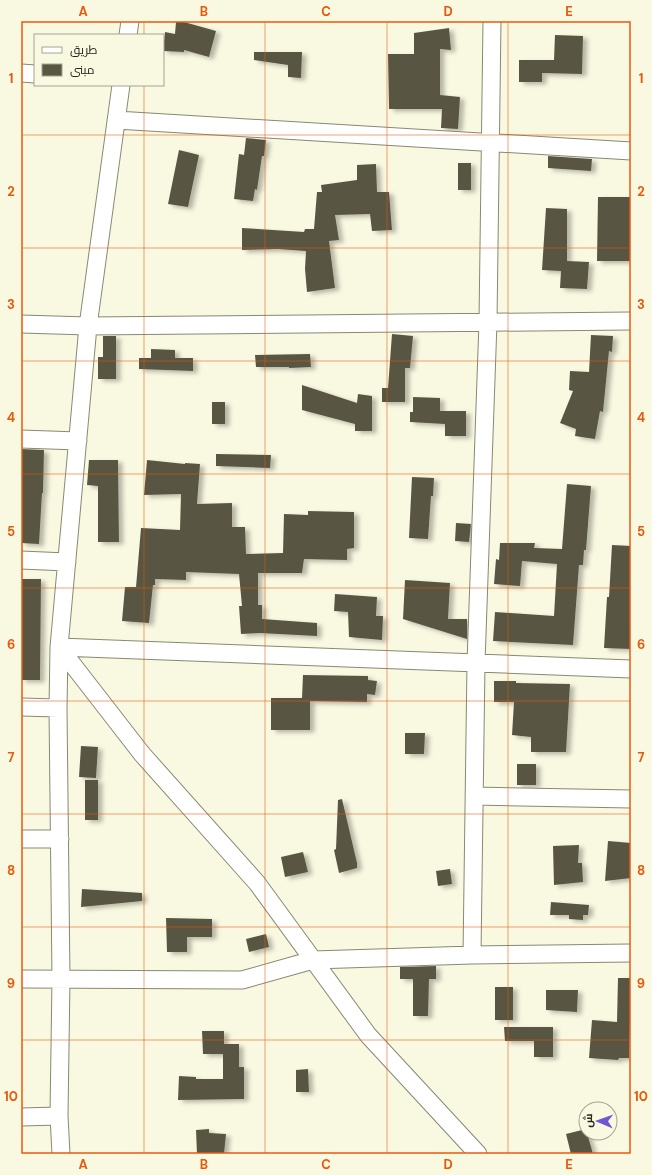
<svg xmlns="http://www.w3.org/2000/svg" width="652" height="1175" font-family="'DM Sans',Cairo,sans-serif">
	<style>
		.building { fill: #585743; filter: url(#shadow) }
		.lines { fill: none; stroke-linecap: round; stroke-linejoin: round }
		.minor-casing { stroke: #898873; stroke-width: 19 }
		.minor { stroke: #fff; stroke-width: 17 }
		.grid { fill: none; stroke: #e8590c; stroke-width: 1; stroke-opacity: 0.55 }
		.neatline { fill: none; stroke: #e8590c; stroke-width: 1.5 }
		.grid-label { font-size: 13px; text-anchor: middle; font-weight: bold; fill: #e8590c }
	</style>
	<defs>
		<filter id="shadow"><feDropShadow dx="4.5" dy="2.5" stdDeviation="2" flood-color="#0004"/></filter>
	</defs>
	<rect width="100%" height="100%" fill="#f9f8e1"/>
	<path class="building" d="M 176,22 L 184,22 L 216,31 L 209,57 L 184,50 L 184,52 L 163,51 L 165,32 L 175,34 Z
		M 449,28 L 451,50 L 440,49 L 440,95 L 460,97 L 458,129 L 441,128 L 442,109 L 389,109 L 388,54 L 414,54 L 414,33 Z
		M 555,35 L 583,36 L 582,74 L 542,73 L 542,82 L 519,82 L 519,60 L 554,60 Z
		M 254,52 L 302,52 L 301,78 L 288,77 L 288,65 L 254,60 Z
		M 246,138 L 266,140 L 264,156 L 262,156 L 257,190 L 255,189 L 253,201 L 234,199 L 239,154 L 244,155 Z
		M 179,150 L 199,155 L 188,207 L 168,204 Z
		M 548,156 L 592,159 L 591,171 L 548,168 Z
		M 458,163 L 471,163 L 471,190 L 458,190 Z
		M 376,164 L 377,192 L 389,192 L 392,230 L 372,231 L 370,214 L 335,215 L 339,240 L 329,241 L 335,288 L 307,292 L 305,269 L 306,251 L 278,249 L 242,250 L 242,228 L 304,232 L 305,229 L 314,229 L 317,192 L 322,192 L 321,185 L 357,180 L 357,165 Z
		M 598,197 L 631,197 L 631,261 L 597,261 Z
		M 546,208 L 567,209 L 567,261 L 589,262 L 587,289 L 560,288 L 561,271 L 542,270 Z
		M 392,334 L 413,336 L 410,368 L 405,368 L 405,402 L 382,402 L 382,388 L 388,388 Z
		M 591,335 L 613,336 L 612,352 L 609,351 L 603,412 L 600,411 L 595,439 L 575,436 L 576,429 L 560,423 L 573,391 L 569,390 L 570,371 L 589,372 Z
		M 103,336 L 116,336 L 116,379 L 98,379 L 98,357 L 103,357 Z
		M 151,349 L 175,350 L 175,358 L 193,358 L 193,371 L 139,369 L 139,358 L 151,358 Z
		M 310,354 L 311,367 L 289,368 L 289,367 L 256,367 L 255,355 Z
		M 302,385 L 357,403 L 358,394 L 372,396 L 372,431 L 355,431 L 355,424 L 302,410 Z
		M 413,397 L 440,398 L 440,411 L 466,411 L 466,436 L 445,436 L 445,424 L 410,422 L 410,412 L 413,412 Z
		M 212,402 L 225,402 L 225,424 L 212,424 Z
		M 21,449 L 44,450 L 43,493 L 42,493 L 39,544 L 21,543 Z
		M 216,454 L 271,455 L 270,468 L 216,466 Z
		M 89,460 L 118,460 L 119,542 L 98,542 L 98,486 L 87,485 Z
		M 147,460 L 185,464 L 185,463 L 200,464 L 197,504 L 232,503 L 232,527 L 245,527 L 246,554 L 283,553 L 284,514 L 308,515 L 308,511 L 354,512 L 354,548 L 347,549 L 347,560 L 304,559 L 302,573 L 258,573 L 258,605 L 262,605 L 262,619 L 317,623 L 317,636 L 260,633 L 241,634 L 239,606 L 242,606 L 239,574 L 186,572 L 186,580 L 155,579 L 155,585 L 153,585 L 149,623 L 122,621 L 125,587 L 136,587 L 141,528 L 180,530 L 181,494 L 144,495 Z
		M 412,477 L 434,478 L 433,496 L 431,496 L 428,539 L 409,538 Z
		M 567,484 L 591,486 L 586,550 L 584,550 L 583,565 L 579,565 L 573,645 L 493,641 L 495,612 L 554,616 L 557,564 L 522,561 L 520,586 L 494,584 L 496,559 L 499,560 L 500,543 L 535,543 L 534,548 L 562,549 Z
		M 456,523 L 471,524 L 469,542 L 455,541 Z
		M 612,545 L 631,546 L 631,649 L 604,648 L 607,597 L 609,597 Z
		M 21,579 L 41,579 L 40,680 L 21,680 Z
		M 405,580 L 450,583 L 448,619 L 467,619 L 467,639 L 403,619 Z
		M 335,594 L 377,597 L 376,616 L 383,616 L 382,640 L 349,637 L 348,612 L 334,611 Z
		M 303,675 L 368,676 L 368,680 L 377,681 L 375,695 L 367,694 L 367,702 L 310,701 L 310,730 L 271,730 L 271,698 L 302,698 Z
		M 494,681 L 516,681 L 516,683 L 570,684 L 566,752 L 531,752 L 531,737 L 512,735 L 514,702 L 494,702 Z
		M 405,733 L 425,733 L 424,754 L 405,754 Z
		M 81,746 L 98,747 L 96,778 L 79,777 Z
		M 517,764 L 536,764 L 536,785 L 517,785 Z
		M 85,780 L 98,780 L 98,820 L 85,820 Z
		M 342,799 L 357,863 L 357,868 L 339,873 L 334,850 L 336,849 L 338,800 Z
		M 608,841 L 631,843 L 631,878 L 605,881 Z
		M 579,845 L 578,863 L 582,863 L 583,882 L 554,885 L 553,846 Z
		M 303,852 L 308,872 L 285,877 L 281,857 Z
		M 450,869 L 452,884 L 438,886 L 436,871 Z
		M 82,889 L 142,893 L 142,901 L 81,907 Z
		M 551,902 L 589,905 L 588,915 L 583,915 L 583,920 L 569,919 L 569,915 L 550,915 Z
		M 166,918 L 212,919 L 212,937 L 187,937 L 187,952 L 167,952 Z
		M 266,934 L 269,947 L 249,952 L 246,939 Z
		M 436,966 L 436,979 L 429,979 L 428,1016 L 413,1016 L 413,979 L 400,979 L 400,967 Z
		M 618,978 L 631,978 L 629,1058 L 619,1058 L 618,1060 L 589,1058 L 592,1020 L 617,1022 Z
		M 495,987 L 513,987 L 513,1020 L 495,1020 Z
		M 546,990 L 578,990 L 577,1012 L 546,1010 Z
		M 504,1027 L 553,1027 L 553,1057 L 534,1057 L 534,1041 L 505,1041 Z
		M 202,1031 L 224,1031 L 224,1044 L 239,1044 L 239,1067 L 244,1067 L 244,1099 L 178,1100 L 179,1076 L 196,1077 L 196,1079 L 223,1079 L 223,1054 L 203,1054 Z
		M 308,1069 L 309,1092 L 296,1092 L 296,1070 Z
		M 209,1129 L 209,1133 L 226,1134 L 224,1154 L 197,1154 L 196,1130 Z
		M 586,1129 L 586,1133 L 587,1133 L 593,1154 L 571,1154 L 566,1134 Z"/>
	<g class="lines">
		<defs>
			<path id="minor" d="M 128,35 L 130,21
				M 21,73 L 35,74
				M 116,120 L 631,151
				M 21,324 L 88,326 L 631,321
				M 21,439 L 78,441
				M 21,560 L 67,562
				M 59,647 L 142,754 L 257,883 L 368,1035 L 478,1154
				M 59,647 L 631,669
				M 21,707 L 58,708
				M 474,796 L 631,799
				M 21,839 L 60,839
				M 472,955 L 476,663 L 488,322 L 492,21
				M 21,979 L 242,980 L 313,960 L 472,955 L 631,953
				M 21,1117 L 59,1116
				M 61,1154 L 59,1116 L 61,979 L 58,708 L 59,647 L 88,326 L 121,85"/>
		</defs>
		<use href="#minor" class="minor-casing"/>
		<use href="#minor" class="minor"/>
	</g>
	<path class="grid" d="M 144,21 L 144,35M 265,21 L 265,1154M 387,21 L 387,1154M 508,21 L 508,1154M 144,85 L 144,1154M 21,135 L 631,135M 21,248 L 631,248M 21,361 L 631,361M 21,474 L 631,474M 21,588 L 631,588M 21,701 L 631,701M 21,814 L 631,814M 21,927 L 631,927M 21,1040 L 631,1040"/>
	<rect width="652" height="1175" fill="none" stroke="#f9f8e1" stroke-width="44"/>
	<rect x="34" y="34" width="130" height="52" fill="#f9f8e1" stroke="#a5a493"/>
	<rect x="42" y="47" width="20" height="6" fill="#ffffff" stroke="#a5a493"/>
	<text x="70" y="54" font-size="12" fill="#26251d">طريق</text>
	<rect x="42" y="64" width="20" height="12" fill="#585743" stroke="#a5a493"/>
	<text x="70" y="74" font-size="12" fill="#26251d">مبنى</text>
	<g transform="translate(598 1121) rotate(272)"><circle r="19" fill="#f9f8e1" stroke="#a5a493"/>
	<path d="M0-3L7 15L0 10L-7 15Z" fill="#6b58d2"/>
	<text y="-6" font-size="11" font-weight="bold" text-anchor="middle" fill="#26251d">ش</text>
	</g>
	<rect x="22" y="22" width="608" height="1131" class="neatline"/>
	<g class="grid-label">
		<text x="83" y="16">A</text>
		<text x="204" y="16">B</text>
		<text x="326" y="16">C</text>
		<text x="448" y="16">D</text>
		<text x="569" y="16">E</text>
		<text x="11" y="83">1</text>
		<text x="641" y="83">1</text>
		<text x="11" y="196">2</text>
		<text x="641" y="196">2</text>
		<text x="11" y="309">3</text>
		<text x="641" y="309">3</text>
		<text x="11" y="422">4</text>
		<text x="641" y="422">4</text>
		<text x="11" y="536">5</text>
		<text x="641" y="536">5</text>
		<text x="11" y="649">6</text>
		<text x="641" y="649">6</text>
		<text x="11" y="762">7</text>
		<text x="641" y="762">7</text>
		<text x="11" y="875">8</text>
		<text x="641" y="875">8</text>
		<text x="11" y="988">9</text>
		<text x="641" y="988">9</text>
		<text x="11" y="1101">10</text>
		<text x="641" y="1101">10</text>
		<text x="83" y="1169">A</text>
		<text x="204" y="1169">B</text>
		<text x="326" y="1169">C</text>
		<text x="448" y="1169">D</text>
		<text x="569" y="1169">E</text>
	</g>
</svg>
